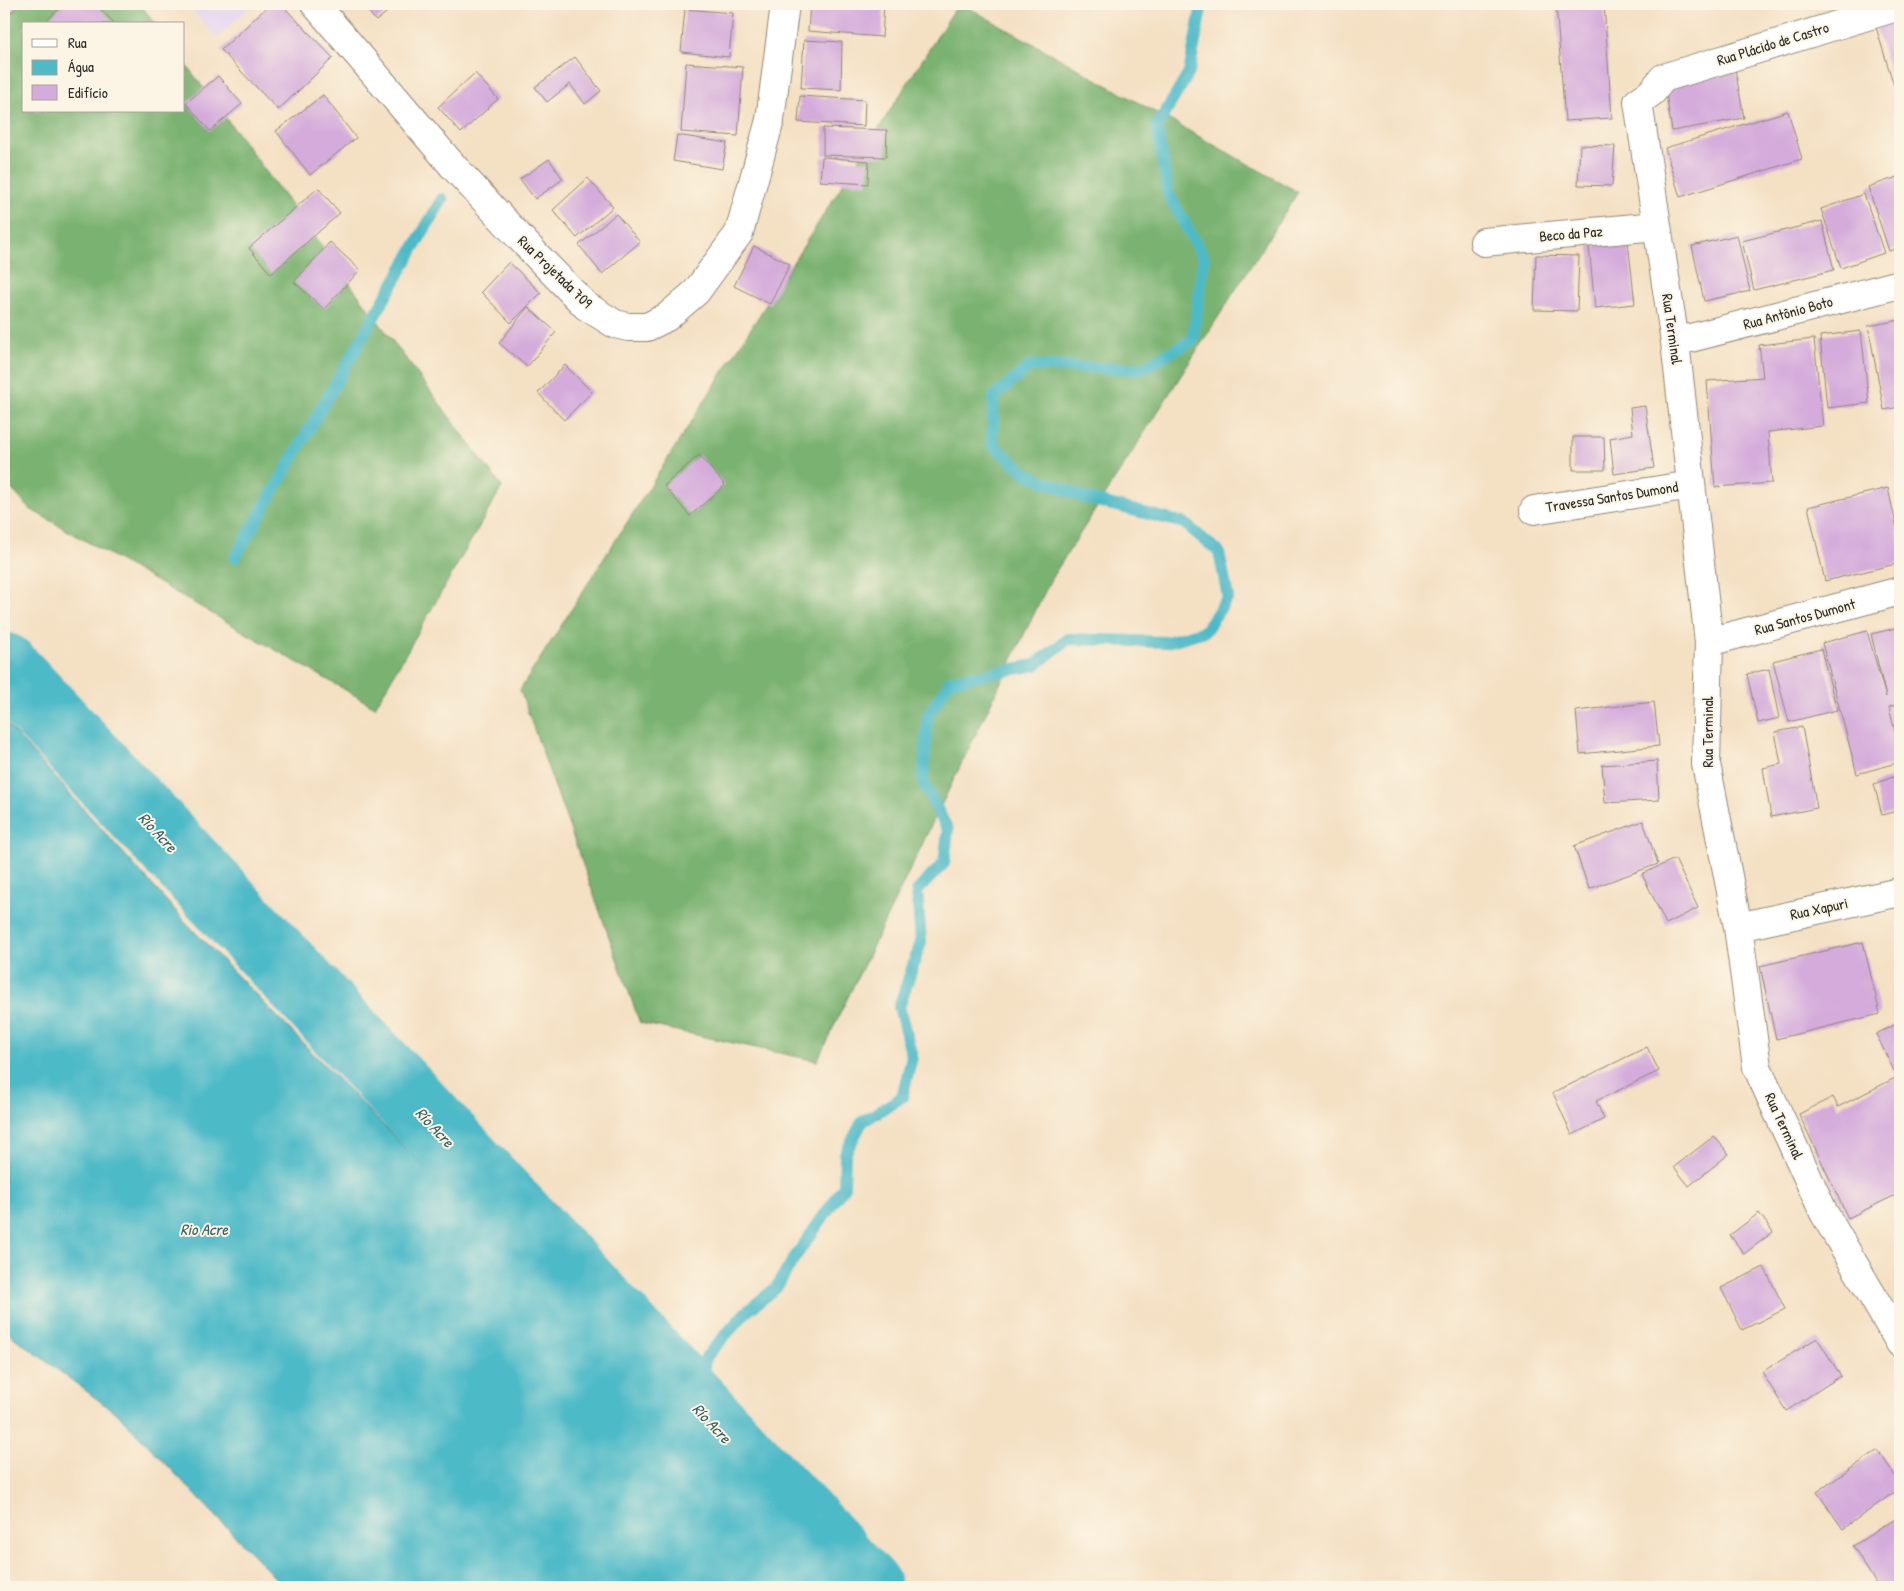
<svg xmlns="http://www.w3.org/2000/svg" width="1904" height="1591" font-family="'Patrick Hand',sans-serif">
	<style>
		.built { fill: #e4d3f2 }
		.forest { fill: #7ab271; stroke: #526e4e }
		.water { fill: #4dbac8; stroke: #3c727a }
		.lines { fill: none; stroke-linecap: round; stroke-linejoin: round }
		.stream { stroke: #4dbac8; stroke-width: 12 }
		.river { stroke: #4dbac8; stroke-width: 71 }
		.building { fill: #d4abdb }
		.minor-casing { stroke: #908677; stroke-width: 30 }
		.minor { stroke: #fff; stroke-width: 28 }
		.labels { text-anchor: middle; stroke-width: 4; stroke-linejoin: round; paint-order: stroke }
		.street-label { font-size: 15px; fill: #2b2b2b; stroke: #fcf5e5 }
		.water-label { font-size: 16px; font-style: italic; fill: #375d62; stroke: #fcf5e5 }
	</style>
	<rect width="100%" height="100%" fill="#fcf5e5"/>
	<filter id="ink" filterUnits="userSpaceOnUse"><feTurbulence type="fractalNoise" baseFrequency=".02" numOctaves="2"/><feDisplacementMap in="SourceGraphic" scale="10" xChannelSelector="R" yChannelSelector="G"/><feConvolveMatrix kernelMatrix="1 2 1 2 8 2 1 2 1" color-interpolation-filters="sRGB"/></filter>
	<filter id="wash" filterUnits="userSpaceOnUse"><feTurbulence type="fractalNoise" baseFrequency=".0096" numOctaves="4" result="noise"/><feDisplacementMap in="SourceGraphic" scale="20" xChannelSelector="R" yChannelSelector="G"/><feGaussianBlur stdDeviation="1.12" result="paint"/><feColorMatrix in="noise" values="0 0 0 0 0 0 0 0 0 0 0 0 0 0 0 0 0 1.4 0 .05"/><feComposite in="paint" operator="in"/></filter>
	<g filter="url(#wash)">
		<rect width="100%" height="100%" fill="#f4e0c3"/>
		<path class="built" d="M 187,4 L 253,4 L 217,38 Z"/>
		<path class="forest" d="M 4,4 L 140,4 L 155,24 L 24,24 L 24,111 L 184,111 L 184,62 L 502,487 L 375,707 L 30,509 L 4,481 Z
			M 958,4 L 962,4 L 1298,192 L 1051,579 L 817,1061 L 640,1023 L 520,690 Z"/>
		<path class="water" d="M 4,721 L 193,930 L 454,1198 L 695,1404 L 819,1587 L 284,1587 L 120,1416 L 4,1330 Z"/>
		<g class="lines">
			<path class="stream" d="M 235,558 L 442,199
				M 695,1404 L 706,1357 L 745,1313 L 776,1288 L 795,1257 L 844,1187 L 845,1154 L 862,1122 L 902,1097 L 912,1057 L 899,1007 L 921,942 L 917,891 L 944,863 L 948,830 L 923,782 L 928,716 L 950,681 L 1035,665 L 1068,639 L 1167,642 L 1205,631 L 1228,597 L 1219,552 L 1184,523 L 1085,498 L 1027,474 L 992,444 L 994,397 L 1030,366 L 1141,369 L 1193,340 L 1204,258 L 1168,193 L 1157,126 L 1189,73 L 1202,4"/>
			<path class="river" d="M 4,668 L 866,1587"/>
		</g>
		<g id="blocks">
			<path class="building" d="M 4,4 L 21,4 L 9,14 L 4,8 Z
				M 64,4 L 96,4 L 115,24 L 47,24 L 45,22 Z
				M 270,4 L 281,4 L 333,58 L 278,110 L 221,50 Z
				M 362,4 L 397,4 L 376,21 Z
				M 810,4 L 884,4 L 882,37 L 808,31 Z
				M 1556,4 L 1604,4 L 1612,118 L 1565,121 Z
				M 1666,4 L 1678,4 L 1667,8 Z
				M 685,9 L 733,13 L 729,57 L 681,52 Z
				M 1900,13 L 1900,105 L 1874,21 Z
				M 804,40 L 842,42 L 841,90 L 801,88 Z
				M 575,57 L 601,91 L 585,104 L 570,84 L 547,102 L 535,87 Z
				M 686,63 L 743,67 L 738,136 L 681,132 Z
				M 1735,69 L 1744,118 L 1672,131 L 1664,82 Z
				M 475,73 L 498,99 L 461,133 L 438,107 Z
				M 218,76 L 242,104 L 210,131 L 186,103 Z
				M 323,95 L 356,138 L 310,175 L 276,131 Z
				M 800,96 L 865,100 L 864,126 L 798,122 Z
				M 1788,111 L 1802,159 L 1680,197 L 1665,148 Z
				M 823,128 L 887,130 L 886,157 L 823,155 Z
				M 677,135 L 727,143 L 722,169 L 673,161 Z
				M 1580,145 L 1615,146 L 1612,186 L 1578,185 Z
				M 822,157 L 869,161 L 868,184 L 820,181 Z
				M 549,159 L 563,179 L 535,199 L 520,179 Z
				M 1900,176 L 1900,247 L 1889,251 L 1868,187 Z
				M 588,178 L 613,207 L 577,238 L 553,210 Z
				M 318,188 L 340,213 L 271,274 L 249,248 Z
				M 1864,194 L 1884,253 L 1841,268 L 1821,209 Z
				M 616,214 L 640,242 L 602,274 L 579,245 Z
				M 1822,221 L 1834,270 L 1754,290 L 1742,241 Z
				M 1737,235 L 1750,291 L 1704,301 L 1692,246 Z
				M 330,242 L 360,270 L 324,309 L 294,282 Z
				M 1628,242 L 1635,304 L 1595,308 L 1589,246 Z
				M 754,246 L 790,264 L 770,304 L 734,286 Z
				M 1536,255 L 1579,256 L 1577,311 L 1534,310 Z
				M 509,262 L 541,293 L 511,323 L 481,292 Z
				M 528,307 L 556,332 L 527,367 L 499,343 Z
				M 1900,320 L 1900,407 L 1884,410 L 1868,326 Z
				M 1861,331 L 1869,403 L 1827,408 L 1820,336 Z
				M 1814,339 L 1823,426 L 1768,432 L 1772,483 L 1715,487 L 1707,381 L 1763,377 L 1759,345 Z
				M 565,365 L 592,392 L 564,420 L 538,393 Z
				M 1645,406 L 1654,468 L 1614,474 L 1610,438 L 1633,434 L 1630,408 Z
				M 1573,437 L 1604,437 L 1605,470 L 1573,470 Z
				M 699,455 L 725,485 L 690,516 L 664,486 Z
				M 1888,488 L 1900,543 L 1900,563 L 1825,581 L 1808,507 Z
				M 1900,627 L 1900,704 L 1889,707 L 1900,753 L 1900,762 L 1857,774 L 1822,643 L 1867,631 L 1886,697 L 1871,634 Z
				M 1821,649 L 1837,710 L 1789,722 L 1773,661 Z
				M 1769,669 L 1779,718 L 1758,723 L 1747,674 Z
				M 1654,702 L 1659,746 L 1580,754 L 1576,711 Z
				M 1802,727 L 1817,808 L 1771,817 L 1763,768 L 1781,764 L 1775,732 Z
				M 1657,761 L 1659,800 L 1605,803 L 1602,765 Z
				M 1893,777 L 1900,796 L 1900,810 L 1882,815 L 1874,784 Z
				M 1643,821 L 1658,864 L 1589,889 L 1574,846 Z
				M 1675,859 L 1698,908 L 1666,924 L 1642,874 Z
				M 1863,942 L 1880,1014 L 1776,1039 L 1760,966 Z
				M 1900,1022 L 1900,1193 L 1848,1218 L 1799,1114 L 1833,1097 L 1838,1107 L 1897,1077 L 1876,1034 Z
				M 1647,1047 L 1659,1071 L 1596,1101 L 1604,1119 L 1572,1135 L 1553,1093 Z
				M 1714,1136 L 1729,1154 L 1689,1186 L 1674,1167 Z
				M 1759,1213 L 1773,1232 L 1744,1254 L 1730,1235 Z
				M 1764,1267 L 1785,1309 L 1742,1330 L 1721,1288 Z
				M 1817,1338 L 1841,1376 L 1786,1411 L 1762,1372 Z
				M 1878,1450 L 1900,1483 L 1900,1488 L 1843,1529 L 1817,1492 Z
				M 1900,1516 L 1900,1587 L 1878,1587 L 1853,1546 Z"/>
		</g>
	</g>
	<g filter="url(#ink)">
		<use href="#blocks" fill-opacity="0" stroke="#908677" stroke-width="1"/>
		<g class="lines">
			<defs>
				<path id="minor" d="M 315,4 L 453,166 L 539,258 L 586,306 L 615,324 L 628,327 L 647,327 L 667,317 L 696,292 L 739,233 L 770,120 L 785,4
					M 1900,6 L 1663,78 L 1652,92 L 1638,102 L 1675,342 L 1709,642 L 1706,764 L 1738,927 L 1757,1067 L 1824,1213 L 1900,1343
					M 1484,242 L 1657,226
					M 1675,342 L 1900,284
					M 1534,510 L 1691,485
					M 1709,642 L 1900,591
					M 1738,927 L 1900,892"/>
			</defs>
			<use href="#minor" class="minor-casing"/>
			<use href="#minor" class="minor"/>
		</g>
	</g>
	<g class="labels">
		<g class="street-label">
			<text transform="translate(1773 44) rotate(-17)" y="5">Rua Plácido de Castro</text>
			<text transform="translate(1571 234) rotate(-5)" y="5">Beco da Paz</text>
			<text transform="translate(555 272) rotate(44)" y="5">Rua Projetada 709</text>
			<text transform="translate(1788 313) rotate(-15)" y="5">Rua Antônio Boto</text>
			<text transform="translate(1672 329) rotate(82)" y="5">Rua Terminal</text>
			<text transform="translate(1612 497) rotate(-9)" y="5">Travessa Santos Dumond</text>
			<text transform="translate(1805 617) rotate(-15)" y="5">Rua Santos Dumont</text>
			<text transform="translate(1708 732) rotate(-90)" y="5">Rua Terminal</text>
			<text transform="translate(1819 909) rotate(-12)" y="5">Rua Xapuri</text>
			<text transform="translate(1784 1126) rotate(65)" y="5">Rua Terminal</text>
		</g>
		<g class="water-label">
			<text transform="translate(158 832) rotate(47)" y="6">Río Acre</text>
			<text transform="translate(435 1127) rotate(47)" y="6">Río Acre</text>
			<text x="204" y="1235">Rio Acre</text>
			<text transform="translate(712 1423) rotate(47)" y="6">Río Acre</text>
		</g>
	</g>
	<rect width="1904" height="1591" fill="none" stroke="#fcf5e5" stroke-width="20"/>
	<rect x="22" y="22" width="162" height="90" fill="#fcf5e5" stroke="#a8a49b"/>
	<rect x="32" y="39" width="25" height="8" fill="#ffffff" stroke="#a8a49b"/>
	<text x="68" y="48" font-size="15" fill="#2b2b2b">Rua</text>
	<rect x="32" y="60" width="25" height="15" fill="#4dbac8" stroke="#a8a49b"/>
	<text x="68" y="72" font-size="15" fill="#2b2b2b">Água</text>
	<rect x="32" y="85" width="25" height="15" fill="#d4abdb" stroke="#a8a49b"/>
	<text x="68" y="98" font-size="15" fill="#2b2b2b">Edifício</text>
</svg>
